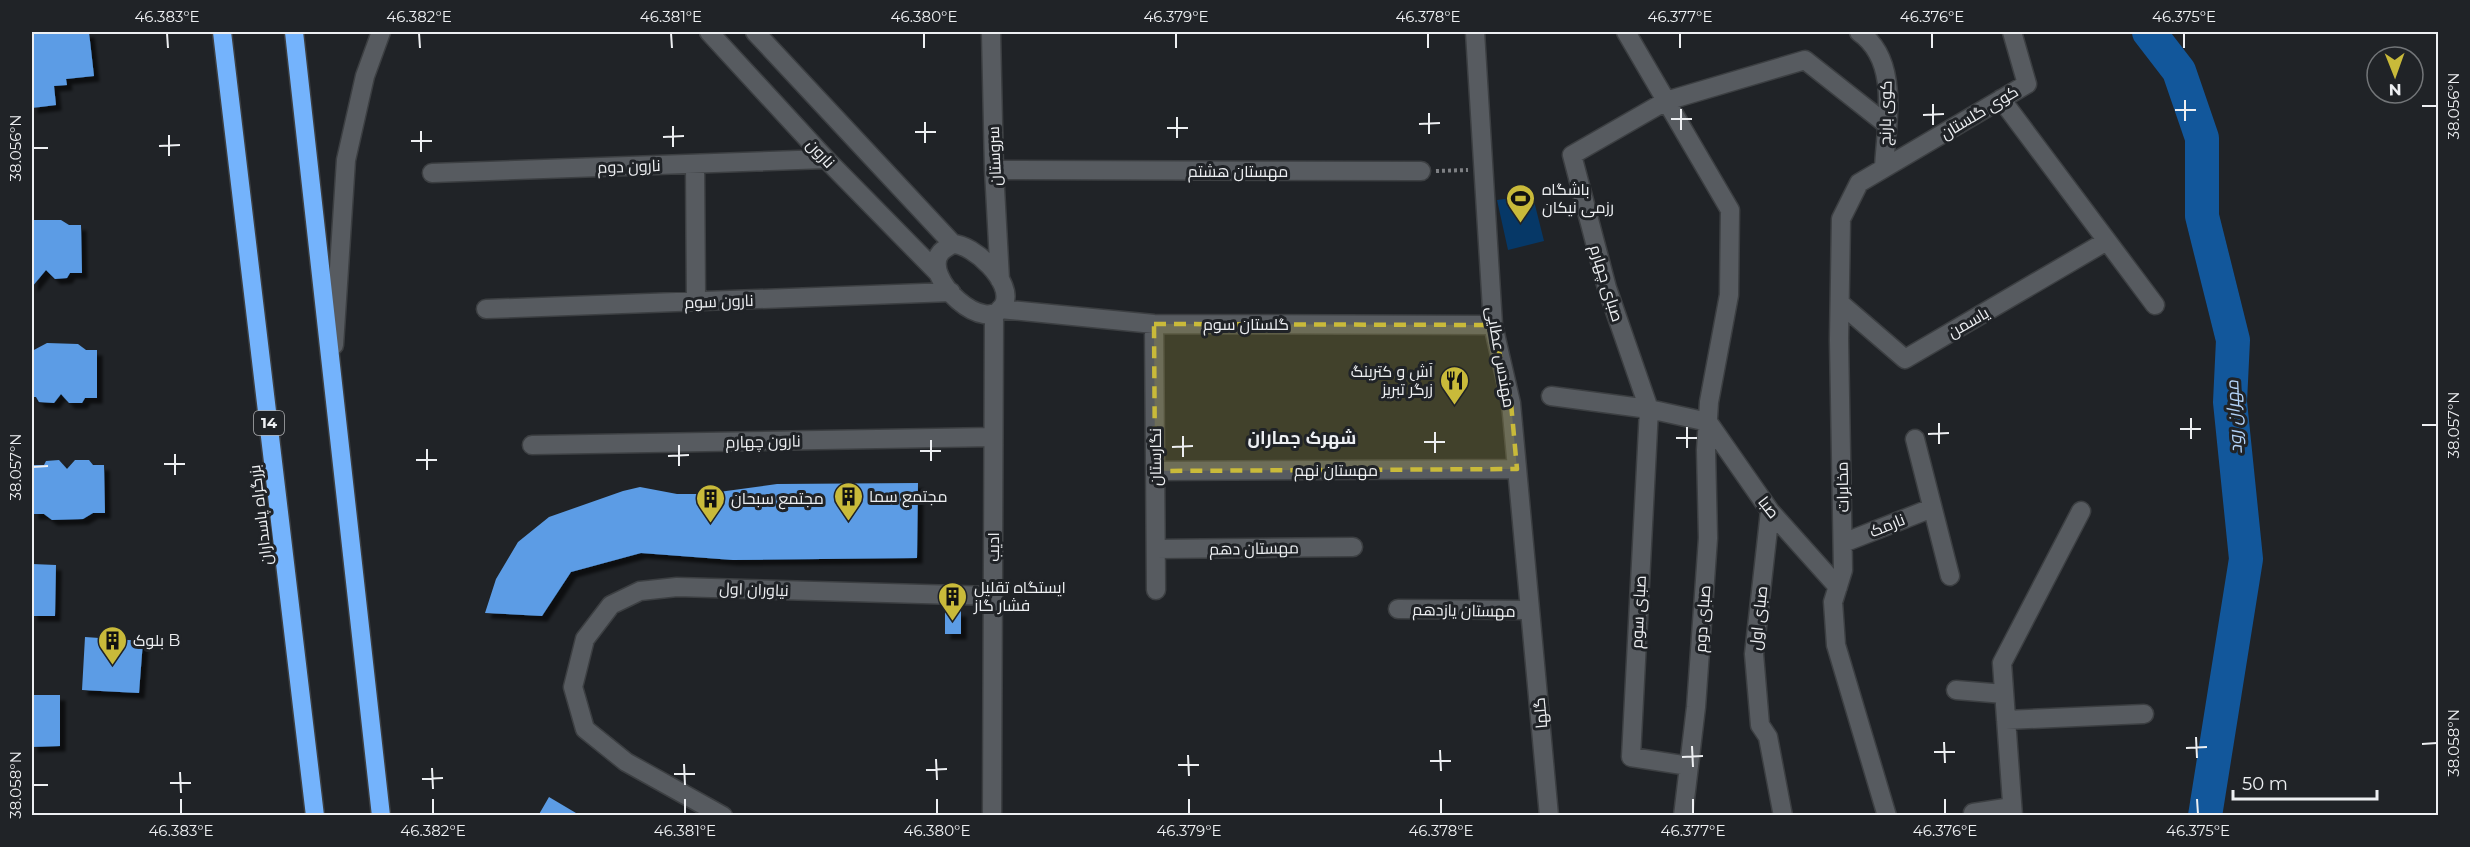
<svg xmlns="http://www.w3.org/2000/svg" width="2470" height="847" font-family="Montserrat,Cairo,sans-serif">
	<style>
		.green { fill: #063867 }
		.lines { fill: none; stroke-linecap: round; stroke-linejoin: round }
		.river { stroke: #12579b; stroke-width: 34 }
		.building { fill: #5b9ce5; filter: url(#shadow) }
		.minor-casing { stroke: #3c3f42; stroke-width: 21 }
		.highway-casing { stroke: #3c3f42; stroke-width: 21 }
		.path { stroke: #7e8084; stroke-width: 4; stroke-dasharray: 3 3; stroke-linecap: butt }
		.minor { stroke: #575b60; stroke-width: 18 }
		.highway { stroke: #74b3fc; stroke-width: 18 }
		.marked { fill: #c9ba3a; fill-opacity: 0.2; stroke: #c9ba3a; stroke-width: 4.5; stroke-dasharray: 12 8; stroke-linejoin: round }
		.ticks { fill: none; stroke: #edeff2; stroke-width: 2 }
		.labels { text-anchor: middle; stroke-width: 6; stroke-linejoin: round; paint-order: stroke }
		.shield { fill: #202327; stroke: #b0b2b5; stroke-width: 1.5 }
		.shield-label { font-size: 15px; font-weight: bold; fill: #edeff2 }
		.street-label { font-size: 16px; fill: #edeff2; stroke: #202327 }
		.poi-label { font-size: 16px; fill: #edeff2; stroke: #202327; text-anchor: start }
		.water-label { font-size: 18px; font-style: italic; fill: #b3d3f9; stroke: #202327 }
		.neighbourhood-label { font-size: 18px; font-weight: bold; fill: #edeff2; stroke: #202327 }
		.neatline { fill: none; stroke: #edeff2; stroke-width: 2 }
		.ticks-label { font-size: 15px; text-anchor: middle; fill: #edeff2 }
	</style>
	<defs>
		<filter id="shadow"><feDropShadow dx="5.5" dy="5.5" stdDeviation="1.5" flood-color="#0009"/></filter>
	</defs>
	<rect width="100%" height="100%" fill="#202327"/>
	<path class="green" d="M 1512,198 L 1514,205 L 1534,201 L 1544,241 L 1508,250 L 1497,200 Z"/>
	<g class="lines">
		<path class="river" d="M 2149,32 L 2179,71 L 2202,138 L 2202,216 L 2233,340 L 2230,402 L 2246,559 L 2205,816"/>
	</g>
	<path class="building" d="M 32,32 L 89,32 L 94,76 L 66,79 L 67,85 L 54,86 L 56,105 L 32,108 Z
		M 32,220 L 61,220 L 69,225 L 81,225 L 82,273 L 70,273 L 67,278 L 55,279 L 46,270 L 32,287 Z
		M 47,343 L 78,344 L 86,350 L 97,350 L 97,398 L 85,398 L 82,403 L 69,403 L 61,394 L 54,403 L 39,402 L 36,397 L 32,397 L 32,351 Z
		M 59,460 L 67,469 L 75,460 L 89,460 L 93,465 L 104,465 L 105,513 L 93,513 L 83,519 L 52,520 L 44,514 L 33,514 L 32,465 L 44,465 L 46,461 Z
		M 918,483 L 917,558 L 733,560 L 641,553 L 571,572 L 542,616 L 485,613 L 496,579 L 518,542 L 549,517 L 623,491 L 640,487 L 677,494 L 704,494 L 777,484 Z
		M 32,564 L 56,565 L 55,616 L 32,616 Z
		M 945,611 L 961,611 L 961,634 L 945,634 Z
		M 85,637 L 143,641 L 139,693 L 82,690 Z
		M 32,695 L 60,695 L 60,746 L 32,747 Z
		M 549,797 L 581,816 L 538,816 Z"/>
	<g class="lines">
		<defs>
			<path id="minor" d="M 709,32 L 826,159 L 937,272
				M 755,32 L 953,244
				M 991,32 L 994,170 L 1000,280
				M 1475,32 L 1493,325 L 1511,403 L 1549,816
				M 1626,32 L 1730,210 L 1729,295 L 1709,402 L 1706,450 L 1708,538 L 1696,707 L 1683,816
				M 1859,32 C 1901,61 1886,124 1884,168
				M 2001,99 L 2155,305
				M 695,164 L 696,301
				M 994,170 L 1421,171
				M 432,173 L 826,159
				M 953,244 C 973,244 1014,282 1004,304 C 988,339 919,277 941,252 C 944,249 949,246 953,244 Z
				M 1840,303 L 1905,359 L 2105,242
				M 486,309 L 951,292
				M 1000,309 L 1154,324 L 1493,325
				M 1154,324 L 1156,590
				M 334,345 L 346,160 L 365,76 L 381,32
				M 1551,396 L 1649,409 L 1708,422
				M 1708,422 L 1770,511 L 1838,587
				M 1915,439 L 1950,576
				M 532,445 L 993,437
				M 1155,471 L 1517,469
				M 1770,511 L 1754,654 L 1760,725 L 1768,737 L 1783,816
				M 1843,543 L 1932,508
				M 1156,549 L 1353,547
				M 1398,609 L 1530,610
				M 1956,690 L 2004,694
				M 2006,720 L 2144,714
				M 1689,766 L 1631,757 L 1649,409 L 1607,288 L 1572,155 L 1666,101 L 1805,60 L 1886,124
				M 1973,813 L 2012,807
				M 723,816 L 626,762 L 585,729 L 573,687 L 585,639 L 611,605 L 640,591 L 677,587 L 993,596
				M 992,816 L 994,314
				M 1887,816 L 1836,645 L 1833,602 L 1843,570 L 1839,340 L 1841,219 L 1859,183 L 2027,84 L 2012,32
				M 2013,816 L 2002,663 L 2081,511"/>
			<path id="highway" d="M 222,32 L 315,816
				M 294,32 L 381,816"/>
		</defs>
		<use href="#minor" class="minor-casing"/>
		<use href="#highway" class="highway-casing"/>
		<path class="path" d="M 1436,171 L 1468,170"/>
		<use href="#minor" class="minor"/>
		<use href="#highway" class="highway"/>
	</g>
	<path class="marked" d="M 1154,324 L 1493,325 L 1511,403 L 1517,469 L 1155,471 Z"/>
	<path class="ticks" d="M 167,33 L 168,48M 419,33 L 420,48M 671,33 L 672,48M 924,33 L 924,48M 1176,33 L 1176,48M 1428,33 L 1428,48M 1680,33 L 1680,48M 1932,33 L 1932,48M 2184,33 L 2184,48M 2185,100 L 2185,121M 1933,104 L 1933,125M 2422,106 L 2437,106M 1681,109 L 1681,130M 2175,110 L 2196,110M 1429,113 L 1429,134M 1923,115 L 1944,114M 1177,117 L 1177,138M 1671,119 L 1692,119M 925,122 L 925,143M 1419,124 L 1440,123M 673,126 L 673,147M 1167,128 L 1188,128M 421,131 L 421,152M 915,132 L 936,132M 169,135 L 169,156M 663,137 L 684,136M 411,141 L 432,141M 159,146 L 180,145M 33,148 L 48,148M 2191,418 L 2191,439M 1939,423 L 1939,444M 2422,425 L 2437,425M 1687,427 L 1687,448M 2180,429 L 2201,429M 1435,432 L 1435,453M 1928,434 L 1949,433M 1183,436 L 1183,457M 1676,438 L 1697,438M 931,440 L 931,461M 1424,442 L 1445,442M 679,445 L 679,466M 1172,447 L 1193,446M 427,449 L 427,470M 920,451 L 941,451M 175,454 L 175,475M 668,456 L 689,455M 416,460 L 437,460M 164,464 L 185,464M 33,467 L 48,466M 2196,737 L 2197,758M 1944,742 L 1945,763M 2422,744 L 2437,743M 1692,746 L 1693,767M 2186,748 L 2207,747M 1440,750 L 1441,771M 1934,752 L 1955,752M 1188,755 L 1189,776M 1682,757 L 1703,756M 936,759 L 937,780M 1430,761 L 1451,761M 684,764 L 685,785M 1178,765 L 1199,765M 432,768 L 433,789M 926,770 L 947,769M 180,772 L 181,793M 674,774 L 695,774M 422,779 L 443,778M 170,783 L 191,783M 33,785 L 48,785M 181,799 L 181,814M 433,799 L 433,814M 685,799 L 685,814M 937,799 L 937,814M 1189,799 L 1189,814M 1441,799 L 1441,814M 1693,799 L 1693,814M 1945,799 L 1945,814M 2197,799 L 2198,814"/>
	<defs>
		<symbol id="stadium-pin" viewBox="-11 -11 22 30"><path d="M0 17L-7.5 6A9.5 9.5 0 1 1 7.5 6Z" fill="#c9ba3a" stroke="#202327"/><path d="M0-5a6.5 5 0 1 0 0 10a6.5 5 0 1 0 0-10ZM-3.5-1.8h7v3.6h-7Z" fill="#111"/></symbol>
		<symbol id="restaurant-pin" viewBox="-11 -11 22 30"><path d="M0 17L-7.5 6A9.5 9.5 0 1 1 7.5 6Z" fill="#c9ba3a" stroke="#202327"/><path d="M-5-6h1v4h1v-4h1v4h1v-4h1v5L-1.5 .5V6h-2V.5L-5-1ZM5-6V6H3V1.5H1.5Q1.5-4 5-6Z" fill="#111"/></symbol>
		<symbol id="building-pin" viewBox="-11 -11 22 30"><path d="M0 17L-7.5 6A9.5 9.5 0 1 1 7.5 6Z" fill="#c9ba3a" stroke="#202327"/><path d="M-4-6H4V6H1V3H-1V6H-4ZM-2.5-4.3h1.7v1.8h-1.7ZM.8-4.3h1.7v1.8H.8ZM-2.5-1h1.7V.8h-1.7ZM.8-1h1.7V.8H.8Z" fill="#111"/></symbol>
	</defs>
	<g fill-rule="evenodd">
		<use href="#stadium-pin" x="1504" y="182" width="33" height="45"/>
		<use href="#restaurant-pin" x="1438" y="364" width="33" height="45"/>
		<use href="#building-pin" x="832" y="480" width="33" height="45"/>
		<use href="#building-pin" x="694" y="482" width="33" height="45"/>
		<use href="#building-pin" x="936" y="580" width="33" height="45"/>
		<use href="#building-pin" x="96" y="624" width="33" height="45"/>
	</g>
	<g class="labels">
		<rect class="shield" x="254" y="411" width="30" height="24" rx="4.5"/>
		<g class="shield-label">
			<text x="269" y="428">14</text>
		</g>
		<g class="street-label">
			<text transform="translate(1979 112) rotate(-31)" y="6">کوی گلستان</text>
			<text transform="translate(1885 113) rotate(-89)" y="6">کوی بارنج</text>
			<text transform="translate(821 153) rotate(47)" y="6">نارون</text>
			<text transform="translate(994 156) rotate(-92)" y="6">سروستان</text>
			<text transform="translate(629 166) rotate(-2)" y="6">نارون دوم</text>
			<text x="1238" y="177">مهستان هشتم</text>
			<text transform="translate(1607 283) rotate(73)" y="6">صبای چهارم</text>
			<text transform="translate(719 301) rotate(-2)" y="6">نارون سوم</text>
			<text transform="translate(1968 322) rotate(-30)" y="6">یاسمن</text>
			<text x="1246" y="330">گلستان سوم</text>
			<text transform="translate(1501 357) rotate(80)" y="6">مهندس عطایی</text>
			<text transform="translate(763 441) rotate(-1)" y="6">نارون چهارم</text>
			<text transform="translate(1155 457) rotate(-90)" y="6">نگارستان</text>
			<text x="1336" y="476">مهستان نهم</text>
			<text transform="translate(1842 487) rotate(-91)" y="6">مخابرات</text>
			<text transform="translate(1769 507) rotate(52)" y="6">صبا</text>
			<text transform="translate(260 515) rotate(-97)" y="6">بزرگراه پاسداران</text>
			<text transform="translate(1887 525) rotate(-22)" y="6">نارمک</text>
			<text transform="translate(993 547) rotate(-90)" y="6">ادیب</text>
			<text transform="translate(1254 548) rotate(-1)" y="6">مهستان دهم</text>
			<text transform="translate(754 589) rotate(2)" y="6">نیاوران اول</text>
			<text transform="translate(1464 610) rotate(1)" y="6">مهستان یازدهم</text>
			<text transform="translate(1638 612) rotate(-87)" y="6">صبای سوم</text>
			<text transform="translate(1758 618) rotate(-84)" y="6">صبای اول</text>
			<text transform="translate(1702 619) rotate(-86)" y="6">صبای دوم</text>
			<text transform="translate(1540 713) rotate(-95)" y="6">گلها</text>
		</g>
		<g class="poi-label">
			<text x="1542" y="195">باشگاه<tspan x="1542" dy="18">رزمی نیکان</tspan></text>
			<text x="1433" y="377" text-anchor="end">آش و کترینگ<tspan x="1433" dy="18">زرگر تبریز</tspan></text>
			<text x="869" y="502">مجتمع سما</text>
			<text x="731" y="504">مجتمع سبحان</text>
			<text x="974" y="593">ایستگاه تقلیل<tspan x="974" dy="18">فشار گاز</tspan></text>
			<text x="133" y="646">بلوک B</text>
		</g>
		<g class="water-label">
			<text transform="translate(2234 417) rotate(-93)" y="6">مهران رود</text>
		</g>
		<g class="neighbourhood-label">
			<text x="1302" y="444">شهرک جماران</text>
		</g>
	</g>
	<rect width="2470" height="847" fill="none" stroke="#202327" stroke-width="66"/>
	<g transform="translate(2395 75) rotate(179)"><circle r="28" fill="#202327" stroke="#727578" stroke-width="1.5"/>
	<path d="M0-4.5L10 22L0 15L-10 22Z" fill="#c9ba3a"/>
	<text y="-9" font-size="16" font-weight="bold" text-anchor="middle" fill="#edeff2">N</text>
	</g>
	<path d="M2233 790v9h144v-9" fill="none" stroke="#edeff2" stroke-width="3"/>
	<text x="2242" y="790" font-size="18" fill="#edeff2" stroke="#202327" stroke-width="4.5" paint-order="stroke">50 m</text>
	<rect x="33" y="33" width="2404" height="781" class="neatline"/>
	<g class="ticks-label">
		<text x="167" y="22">46.383°E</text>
		<text x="419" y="22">46.382°E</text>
		<text x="671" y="22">46.381°E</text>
		<text x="924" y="22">46.380°E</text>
		<text x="1176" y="22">46.379°E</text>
		<text x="1428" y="22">46.378°E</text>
		<text x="1680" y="22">46.377°E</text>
		<text x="1932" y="22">46.376°E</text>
		<text x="2184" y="22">46.375°E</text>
		<text transform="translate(2454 106) rotate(-90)" y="5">38.056°N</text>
		<text transform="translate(16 148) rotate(-90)" y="5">38.056°N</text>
		<text transform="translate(2454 425) rotate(-90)" y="5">38.057°N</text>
		<text transform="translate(16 467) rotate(-90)" y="5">38.057°N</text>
		<text transform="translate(2454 743) rotate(-90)" y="5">38.058°N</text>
		<text transform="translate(16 785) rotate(-90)" y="5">38.058°N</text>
		<text x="181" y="836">46.383°E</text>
		<text x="433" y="836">46.382°E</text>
		<text x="685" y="836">46.381°E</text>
		<text x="937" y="836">46.380°E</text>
		<text x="1189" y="836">46.379°E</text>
		<text x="1441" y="836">46.378°E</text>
		<text x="1693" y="836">46.377°E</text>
		<text x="1945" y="836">46.376°E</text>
		<text x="2198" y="836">46.375°E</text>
	</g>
</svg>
